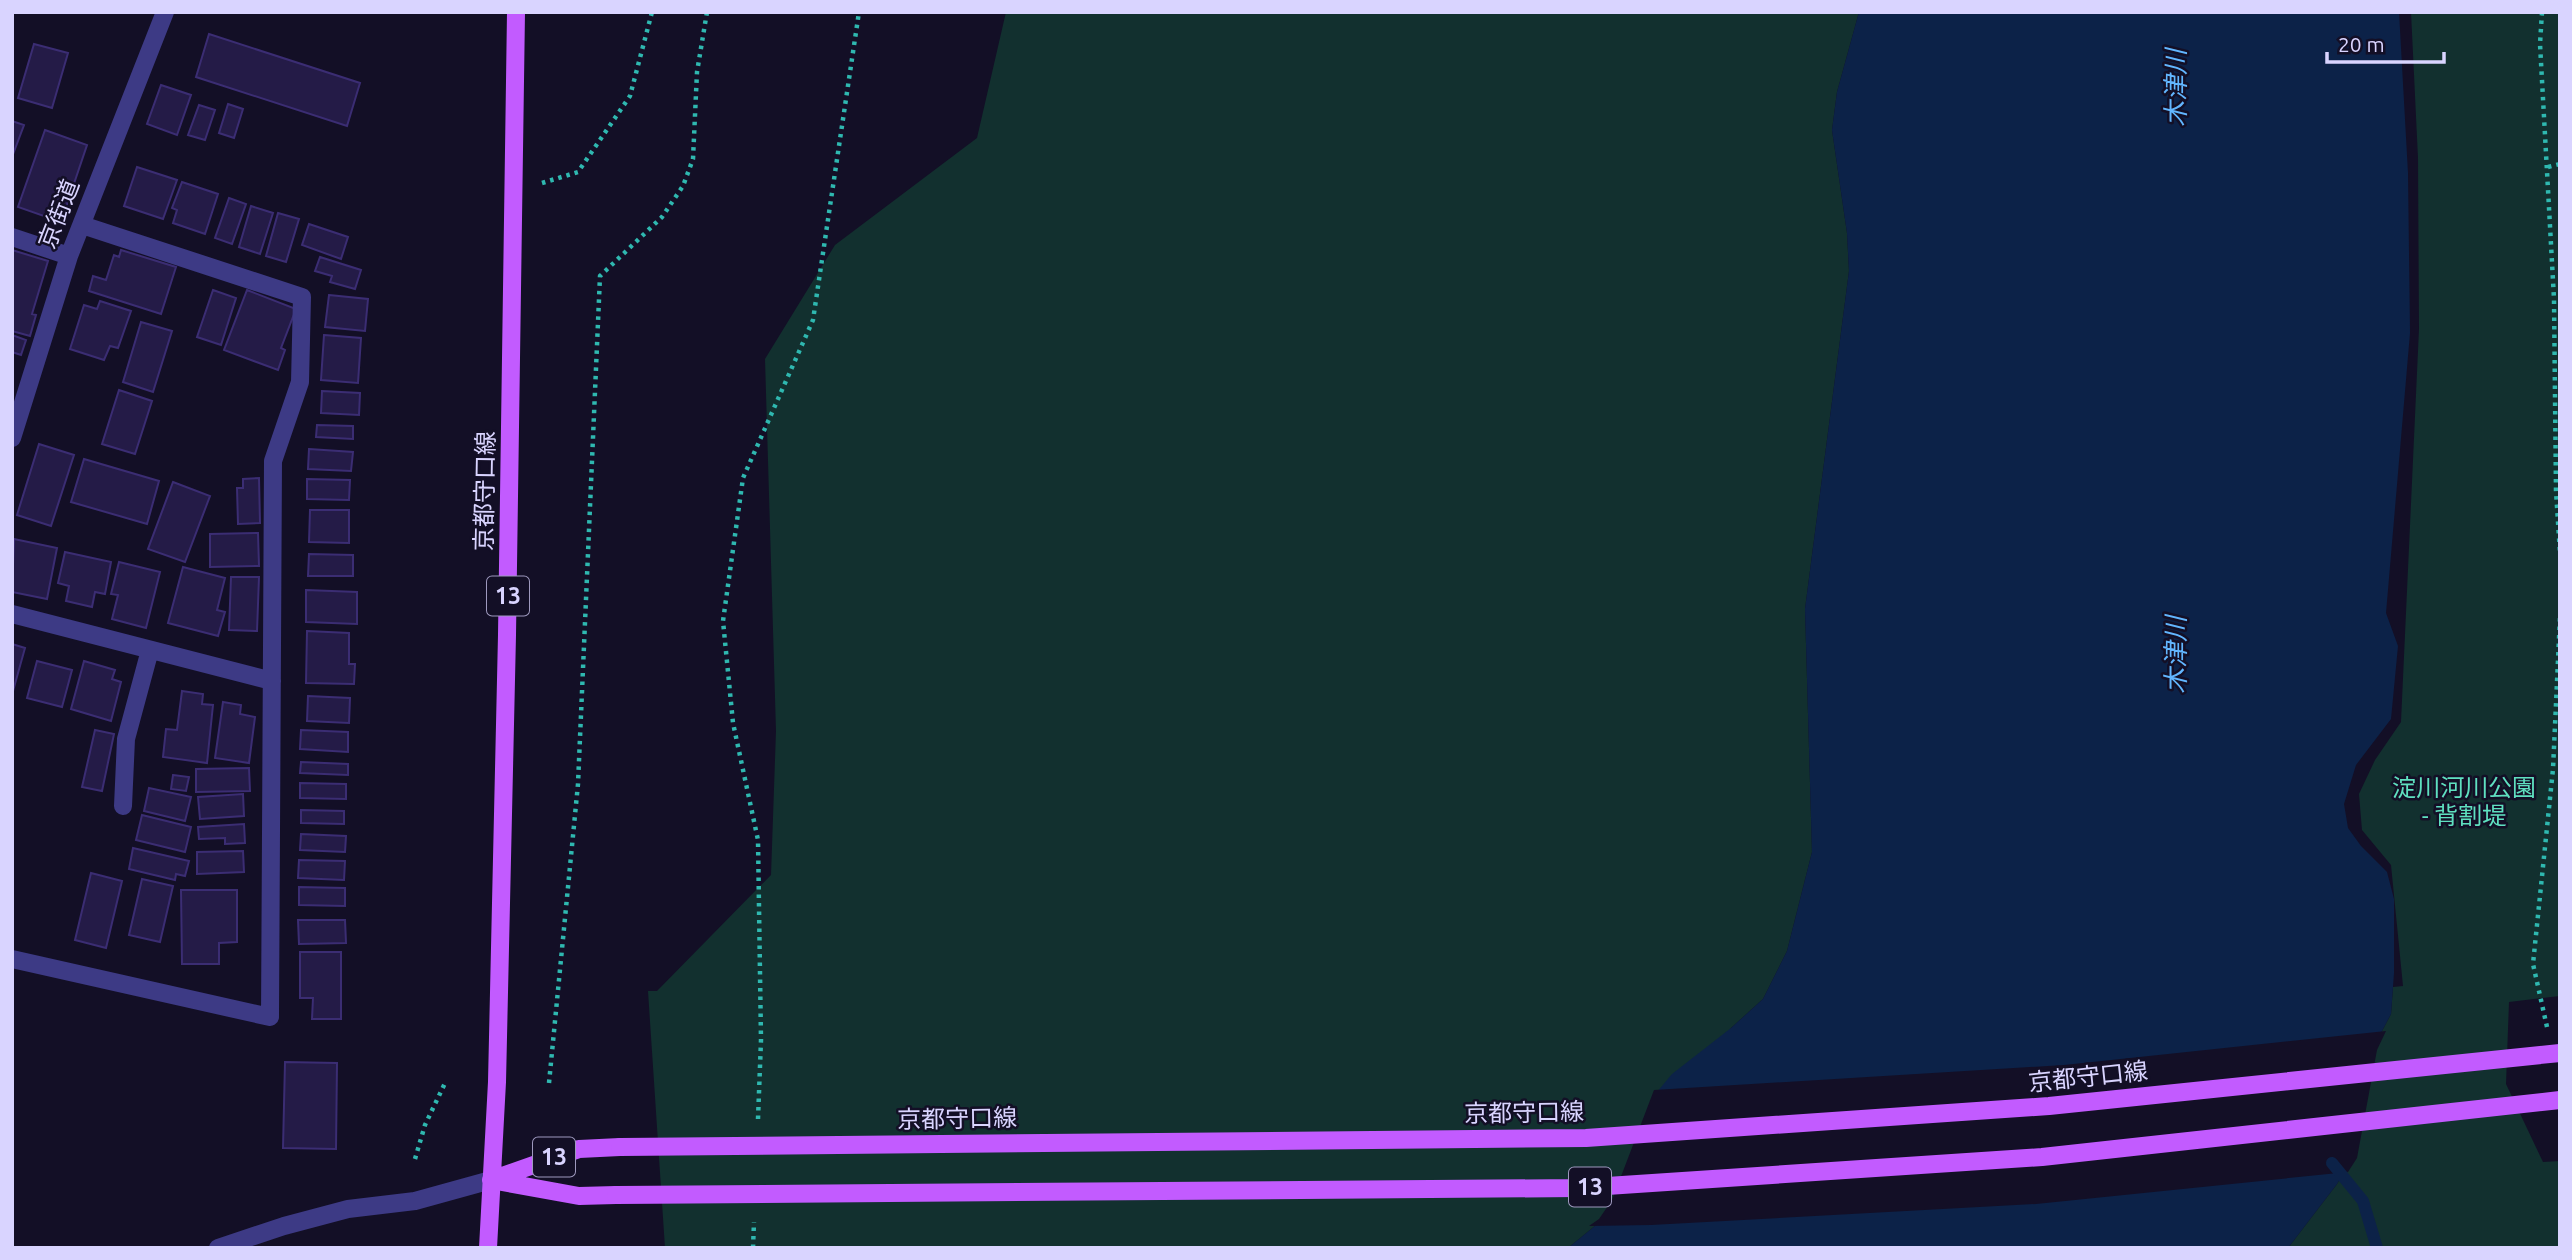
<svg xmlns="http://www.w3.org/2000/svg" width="2572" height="1260" font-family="Ubuntu,'Noto Sans JP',sans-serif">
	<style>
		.green { fill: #12302f }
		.water { fill: #0c2248 }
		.pier { fill: #130f26 }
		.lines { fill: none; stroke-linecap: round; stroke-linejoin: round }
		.stream { stroke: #0c2248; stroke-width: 12 }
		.building { fill: #241b47; stroke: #3b2d73; stroke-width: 2 }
		.path { stroke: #2fb8b0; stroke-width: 4.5; stroke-dasharray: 3.5 5; stroke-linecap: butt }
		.minor { stroke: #3d3a85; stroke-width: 18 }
		.tertiary { stroke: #3d3a85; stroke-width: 18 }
		.primary { stroke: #c25bff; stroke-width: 18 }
		.primary-bridge { stroke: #c25bff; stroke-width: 18 }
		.labels { text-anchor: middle; stroke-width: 5; stroke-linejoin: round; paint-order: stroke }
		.shield { fill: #130f26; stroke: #9e99be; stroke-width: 2 }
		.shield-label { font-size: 23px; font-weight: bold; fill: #d9d4ff }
		.street-label { font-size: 24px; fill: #d9d4ff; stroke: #130f26 }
		.park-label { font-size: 24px; fill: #5fe0c0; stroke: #130f26 }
		.water-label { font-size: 26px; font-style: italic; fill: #62b6ff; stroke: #130f26 }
	</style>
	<rect width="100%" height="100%" fill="#130f26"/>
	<path class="green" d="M 1006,12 L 1859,12 L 1837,92 L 1832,130 L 1847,233 L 1849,271 L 1805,609 L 1812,852 L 1787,951 L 1763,999 L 1731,1028 L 1601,1221 L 1568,1248 L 665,1248 L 648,991 L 657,991 L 771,875 L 776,731 L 765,359 L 835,245 L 977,138 Z
		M 2411,12 L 2560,12 L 2560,996 L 2509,1002 L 2506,1084 L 2543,1162 L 2560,1161 L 2560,1248 L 2288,1248 L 2337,1184 L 2353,1157 L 2373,1048 L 2391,1014 L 2393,987 L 2403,986 L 2391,865 L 2362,830 L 2359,794 L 2375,760 L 2401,722 L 2419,329 L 2418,158 Z"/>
	<path class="water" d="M 1859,12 L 2399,12 L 2408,173 L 2410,333 L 2386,613 L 2398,646 L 2391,719 L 2356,765 L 2344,804 L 2348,828 L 2361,846 L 2387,872 L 2394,899 L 2394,973 L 2391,1014 L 2373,1048 L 2353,1157 L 2337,1184 L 2288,1248 L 1568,1248 L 1601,1221 L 1615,1202 L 1657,1092 L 1672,1074 L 1731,1028 L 1763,999 L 1787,951 L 1812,852 L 1805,609 L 1849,271 L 1847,233 L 1832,130 L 1837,92 Z"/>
	<path class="pier" d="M 2386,1031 L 2377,1050 L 2357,1158 L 2348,1172 L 2036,1204 L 1651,1225 L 1589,1226 L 1599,1219 L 1612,1200 L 1654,1090 L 2064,1065 Z"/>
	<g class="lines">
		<path class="stream" d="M 2332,1163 L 2363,1201 L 2377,1248"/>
	</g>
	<path class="building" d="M 209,34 L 360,83 L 347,126 L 196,77 Z
		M 34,44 L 68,53 L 52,108 L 18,98 Z
		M 161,85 L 191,95 L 177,135 L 147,124 Z
		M 228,104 L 243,109 L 234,138 L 219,133 Z
		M 199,105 L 215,110 L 205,140 L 188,135 Z
		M 12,121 L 24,125 L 12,157 Z
		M 45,130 L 87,145 L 61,222 L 18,207 Z
		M 137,167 L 177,180 L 163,219 L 124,206 Z
		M 182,182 L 218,194 L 205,234 L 173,223 L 177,210 L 172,208 Z
		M 229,198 L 246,204 L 232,244 L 215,238 Z
		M 251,206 L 273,213 L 260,254 L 239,247 Z
		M 278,213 L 299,219 L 286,262 L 266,256 Z
		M 309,224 L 348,237 L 341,259 L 302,245 Z
		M 12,250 L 48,261 L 32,314 L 36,315 L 30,336 L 12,331 Z
		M 121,250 L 176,267 L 161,314 L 89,291 L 93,276 L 106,280 L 114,255 L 119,257 Z
		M 320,257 L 361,270 L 355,289 L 330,282 L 332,276 L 315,271 Z
		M 213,290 L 236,298 L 221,345 L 197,337 Z
		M 247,290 L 296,309 L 281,348 L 285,350 L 278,370 L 224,350 Z
		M 329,295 L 368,299 L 365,331 L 325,327 Z
		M 100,301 L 131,311 L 118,348 L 110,346 L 104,360 L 70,349 L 84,305 L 97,309 Z
		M 141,322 L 172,331 L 153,392 L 123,382 Z
		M 12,335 L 26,340 L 21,355 L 12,352 Z
		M 324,335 L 361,338 L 358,383 L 321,380 Z
		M 119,390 L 152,401 L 135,454 L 102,444 Z
		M 322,391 L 360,393 L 359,415 L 321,413 Z
		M 317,425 L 353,426 L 353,439 L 316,437 Z
		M 39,444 L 74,455 L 51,526 L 17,515 Z
		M 309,449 L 353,452 L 351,471 L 308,469 Z
		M 84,459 L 159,481 L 147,524 L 71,502 Z
		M 259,478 L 260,523 L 238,524 L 237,488 L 243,488 L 243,479 Z
		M 307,479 L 350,480 L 349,500 L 307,499 Z
		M 173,482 L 210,496 L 185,562 L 148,549 Z
		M 310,510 L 349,510 L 349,543 L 309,542 Z
		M 258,533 L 259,566 L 210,567 L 210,534 Z
		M 14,539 L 57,548 L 47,599 L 12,592 Z
		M 65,552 L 111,562 L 105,594 L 95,592 L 92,607 L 66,601 L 69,586 L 58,583 Z
		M 309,554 L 353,555 L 353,576 L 308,576 Z
		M 119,562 L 160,572 L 146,628 L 112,619 L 118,595 L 111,594 Z
		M 183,567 L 225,578 L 217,610 L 225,612 L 218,636 L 168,623 Z
		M 231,577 L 259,577 L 257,631 L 229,630 Z
		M 306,590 L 357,592 L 357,624 L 306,622 Z
		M 307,631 L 349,633 L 349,664 L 355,664 L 354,684 L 306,683 Z
		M 12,644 L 25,648 L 13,691 L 12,690 Z
		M 37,661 L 72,670 L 62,707 L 27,698 Z
		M 84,661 L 115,670 L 112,679 L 121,682 L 111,721 L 71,709 Z
		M 182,691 L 203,694 L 202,704 L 213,705 L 207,763 L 163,757 L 166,729 L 177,730 Z
		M 308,696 L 350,698 L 349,723 L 307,721 Z
		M 223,702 L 241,705 L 240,714 L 255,717 L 249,763 L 215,758 Z
		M 95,730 L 114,734 L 102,791 L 82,787 Z
		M 301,730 L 348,732 L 348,752 L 300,749 Z
		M 301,762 L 348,764 L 348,775 L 300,773 Z
		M 249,768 L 250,791 L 196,792 L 196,769 Z
		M 173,775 L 189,777 L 186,791 L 171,789 Z
		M 300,783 L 346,784 L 346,799 L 300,798 Z
		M 149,788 L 191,797 L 185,821 L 144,811 Z
		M 243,794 L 244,816 L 200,819 L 198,797 Z
		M 301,810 L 344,811 L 344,824 L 301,823 Z
		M 142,815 L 191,827 L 185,852 L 136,840 Z
		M 244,824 L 245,843 L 225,844 L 225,838 L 199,839 L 198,827 Z
		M 301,834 L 346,836 L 345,852 L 300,850 Z
		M 133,848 L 189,861 L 185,876 L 176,874 L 175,880 L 129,869 Z
		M 243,851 L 244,872 L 197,874 L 197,852 Z
		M 299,860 L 345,861 L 344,880 L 298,878 Z
		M 91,873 L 122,881 L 106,948 L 75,940 Z
		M 142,879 L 173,886 L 160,942 L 129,935 Z
		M 299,887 L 345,888 L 345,906 L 299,905 Z
		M 181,890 L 237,890 L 237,942 L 219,943 L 219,964 L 182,964 Z
		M 298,920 L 345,920 L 346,943 L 299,944 Z
		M 300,952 L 341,952 L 341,1019 L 312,1019 L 313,998 L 300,998 Z
		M 285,1062 L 337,1063 L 336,1149 L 283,1148 Z"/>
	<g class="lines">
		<path class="path" d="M 2542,12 L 2540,44 L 2554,299 L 2556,491 L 2560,553
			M 2548,167 L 2560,164
			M 542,183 L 578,172 L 630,96 L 652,12
			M 2547,1027 L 2533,964 L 2553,769 L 2560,617
			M 549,1083 L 578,784 L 600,276 L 662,217 L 683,186 L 693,159 L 697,72 L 707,12
			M 758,1119 L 761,1040 L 758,840 L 733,723 L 723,621 L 743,478 L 813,320 L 859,12
			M 415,1159 L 425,1125 L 446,1081
			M 753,1248 L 754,1222"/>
		<path class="minor" d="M 12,237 L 69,256
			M 12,438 L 69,256 L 165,12
			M 12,614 L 272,681
			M 123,806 L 126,739 L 150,650
			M 12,959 L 270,1017 L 273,461 L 300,382 L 302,297 L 82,225"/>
		<path class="tertiary" d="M 218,1248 L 284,1226 L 348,1209 L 415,1201 L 491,1180"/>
		<path class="primary" d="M 491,1180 L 579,1149 L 620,1147
			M 491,1180 L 579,1196 L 616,1195
			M 488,1248 L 497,1082 L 507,635 L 516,12"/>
		<path class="primary-bridge" d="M 620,1147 L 1586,1138 L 2049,1106 L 2560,1053
			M 616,1195 L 1577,1188 L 2042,1157 L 2560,1100"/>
	</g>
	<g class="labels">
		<g class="shield">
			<rect x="487" y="576.5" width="42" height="39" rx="5"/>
			<rect x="533" y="1137.5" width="42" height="39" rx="5"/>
			<rect x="1569" y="1167.5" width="42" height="39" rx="5"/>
		</g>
		<g class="shield-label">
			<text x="508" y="604">13</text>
			<text x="554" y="1165">13</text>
			<text x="1590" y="1195">13</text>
		</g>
		<g class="street-label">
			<text transform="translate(59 214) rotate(-69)" y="8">京街道</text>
			<text transform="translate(485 491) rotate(-89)" y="8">京都守口線</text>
			<text transform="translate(2088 1077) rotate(-6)" y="8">京都守口線</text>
			<text transform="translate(1524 1113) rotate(-1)" y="8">京都守口線</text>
			<text transform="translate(957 1119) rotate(-1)" y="8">京都守口線</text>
		</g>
		<g class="park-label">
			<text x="2464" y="796">淀川河川公園<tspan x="2464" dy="28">- 背割堤</tspan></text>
		</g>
		<g class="water-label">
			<text transform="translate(2176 88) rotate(-90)" y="9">木津川</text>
			<text transform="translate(2176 655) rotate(-90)" y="9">木津川</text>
		</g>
	</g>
	<rect width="2572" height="1260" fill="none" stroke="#d9d4ff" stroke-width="28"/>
	<path d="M2327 52v10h117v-10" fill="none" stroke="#d9d4ff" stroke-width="3.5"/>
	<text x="2338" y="52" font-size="21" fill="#d9d4ff" stroke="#130f26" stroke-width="5" paint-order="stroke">20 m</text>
</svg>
